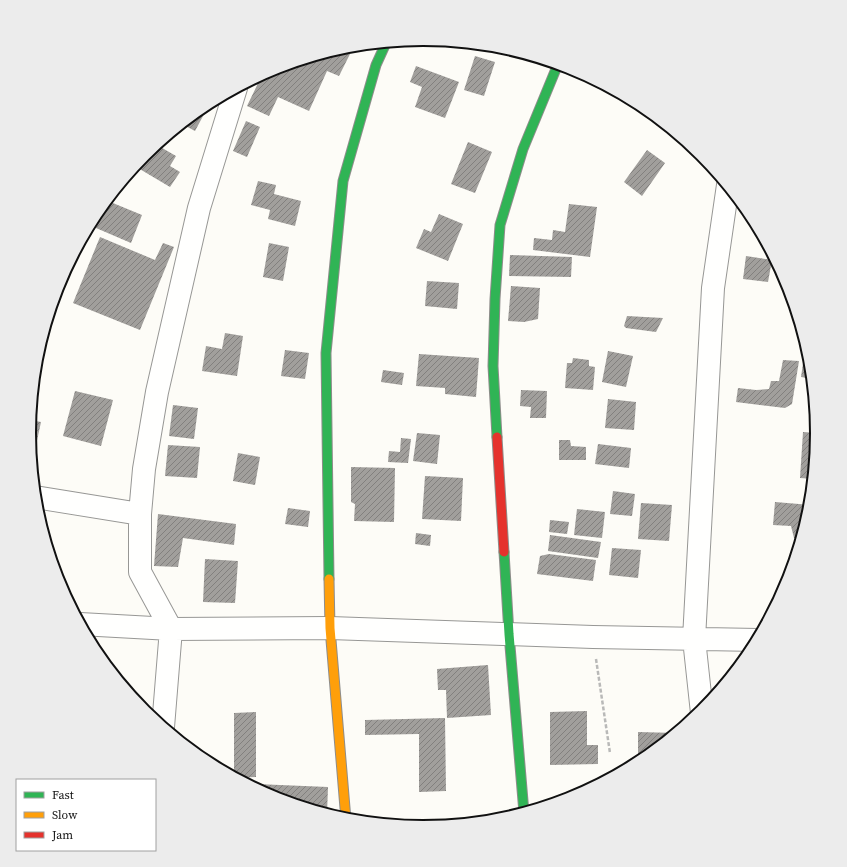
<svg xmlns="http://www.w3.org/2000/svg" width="847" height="867" font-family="'Source Serif 4',serif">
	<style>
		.building { fill: url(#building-hatch) }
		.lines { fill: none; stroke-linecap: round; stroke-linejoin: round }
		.street-casing { stroke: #979795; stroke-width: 24 }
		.fast-casing { stroke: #8e8d8b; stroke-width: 11 }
		.slow-casing { stroke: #8e8d8b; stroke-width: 11 }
		.jam-casing { stroke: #8e8d8b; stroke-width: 11 }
		.path { stroke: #b9b9b8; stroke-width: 2.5; stroke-dasharray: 4 2; stroke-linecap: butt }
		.street { stroke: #fffffe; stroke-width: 22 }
		.fast { stroke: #30b455; stroke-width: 9 }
		.slow { stroke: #ff9f0a; stroke-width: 9 }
		.jam { stroke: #e5322d; stroke-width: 9 }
		.rim { fill: none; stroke: #111; stroke-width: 2 }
	</style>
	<defs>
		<pattern id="building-hatch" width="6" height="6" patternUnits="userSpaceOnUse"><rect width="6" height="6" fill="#a19f9c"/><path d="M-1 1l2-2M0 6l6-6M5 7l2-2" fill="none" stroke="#82807e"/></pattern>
	</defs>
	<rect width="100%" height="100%" fill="#fdfcf7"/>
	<path class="building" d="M 338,49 L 350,54 L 339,76 L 327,71 L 309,111 L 278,97 L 269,116 L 247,106 L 262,75 L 273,69 Z
		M 475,56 L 495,62 L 484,96 L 464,90 Z
		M 416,66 L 459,82 L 445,118 L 415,107 L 422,87 L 410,82 Z
		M 210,103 L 195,131 L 182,124 L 205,105 Z
		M 246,121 L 260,127 L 247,157 L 233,151 Z
		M 468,142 L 492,152 L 475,193 L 451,184 Z
		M 157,145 L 176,156 L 170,166 L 180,172 L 170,187 L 138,168 L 147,152 Z
		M 647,150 L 665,163 L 642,196 L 624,182 Z
		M 258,181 L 276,185 L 274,194 L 301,201 L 295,226 L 268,219 L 270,210 L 251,205 Z
		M 108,201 L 142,215 L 131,243 L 96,228 Z
		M 569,204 L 597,207 L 590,257 L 533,250 L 534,238 L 552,240 L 553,230 L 565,232 Z
		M 439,214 L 463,224 L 448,261 L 416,248 L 424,229 L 431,232 Z
		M 100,237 L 155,260 L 163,243 L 174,247 L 140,330 L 73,303 Z
		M 269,243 L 289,247 L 283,281 L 263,277 Z
		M 510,255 L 572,257 L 571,277 L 509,276 Z
		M 746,256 L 772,260 L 768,282 L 743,279 Z
		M 427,281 L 459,283 L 457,309 L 425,306 Z
		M 511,286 L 540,288 L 538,319 L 524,322 L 508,321 Z
		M 627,316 L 663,318 L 656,332 L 626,328 L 624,326 Z
		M 225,333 L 243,336 L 237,376 L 202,371 L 206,346 L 222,349 Z
		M 806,343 L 810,357 L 813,379 L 801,377 Z
		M 285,350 L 309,353 L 305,379 L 281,376 Z
		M 608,351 L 633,356 L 626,387 L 602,382 Z
		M 419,354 L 479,358 L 476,397 L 445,394 L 445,388 L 416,386 Z
		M 573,358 L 589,360 L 589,366 L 595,367 L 593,390 L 565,388 L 567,363 L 572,363 Z
		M 783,360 L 799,361 L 792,404 L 785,408 L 736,402 L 738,388 L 756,390 L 769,389 L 771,381 L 779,381 Z
		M 383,370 L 404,373 L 402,385 L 381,382 Z
		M 521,390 L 547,391 L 546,418 L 530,418 L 531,407 L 520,406 Z
		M 75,391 L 113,400 L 101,446 L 63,436 Z
		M 608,399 L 636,402 L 634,430 L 605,428 Z
		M 173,405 L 198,408 L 194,439 L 169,436 Z
		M 30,420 L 41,422 L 32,464 L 29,433 Z
		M 803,432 L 818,433 L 814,479 L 800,478 Z
		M 417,433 L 440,435 L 437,464 L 413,461 Z
		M 401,438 L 411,439 L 408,463 L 388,462 L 389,451 L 400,452 Z
		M 559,440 L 570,440 L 571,446 L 586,447 L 586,460 L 559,460 Z
		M 598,444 L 631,448 L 629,468 L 595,464 Z
		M 168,445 L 200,447 L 197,478 L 165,476 Z
		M 238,453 L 260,457 L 255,485 L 233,481 Z
		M 351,467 L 395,468 L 394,522 L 354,521 L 355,504 L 351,502 Z
		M 425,476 L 463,478 L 461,521 L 422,519 Z
		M 613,491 L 635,494 L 632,516 L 610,514 Z
		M 775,502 L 811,505 L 802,539 L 794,538 L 791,526 L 773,525 Z
		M 641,503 L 672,505 L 669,541 L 638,539 Z
		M 288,508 L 310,511 L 308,527 L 285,524 Z
		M 577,509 L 605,512 L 602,538 L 574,535 Z
		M 158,514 L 236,524 L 234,545 L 183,538 L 178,567 L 154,566 Z
		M 550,520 L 569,522 L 567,534 L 549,532 Z
		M 416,533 L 431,535 L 430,546 L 415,544 Z
		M 550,535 L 601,542 L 598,558 L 548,551 Z
		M 612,548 L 641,550 L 638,578 L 609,575 Z
		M 549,554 L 596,560 L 593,581 L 537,574 L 540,556 Z
		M 205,559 L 238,561 L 235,603 L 203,602 Z
		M 488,665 L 491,715 L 447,718 L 446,690 L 438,690 L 437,669 Z
		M 587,711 L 587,745 L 598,745 L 598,764 L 550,765 L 550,712 Z
		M 256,712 L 256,777 L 234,778 L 234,713 Z
		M 445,718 L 446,791 L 419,792 L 419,734 L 365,735 L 365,720 Z
		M 638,732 L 677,733 L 638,764 Z
		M 256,784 L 328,787 L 327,814 L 272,798 L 255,789 Z"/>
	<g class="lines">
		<defs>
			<path id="street" d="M 35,497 L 140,514
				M 80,624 L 171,629 L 330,628 L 593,637 L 758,640
				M 702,713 L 694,639 L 713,288 L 728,185
				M 163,727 L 171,629 L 140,572 L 140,514 L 144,469 L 157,392 L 199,208 L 236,88"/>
			<path id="fast" d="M 497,437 L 493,366 L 495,299 L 500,225 L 523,149 L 558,64
				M 504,552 L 509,634 L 524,813
				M 329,579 L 326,353 L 343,181 L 376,65 L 386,43"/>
			<path id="slow" d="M 329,579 L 330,628 L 346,820"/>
			<path id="jam" d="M 497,437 L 504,552"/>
		</defs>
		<use href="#street" class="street-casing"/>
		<use href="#fast" class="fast-casing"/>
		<use href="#slow" class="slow-casing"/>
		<use href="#jam" class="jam-casing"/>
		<path class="path" d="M 596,659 L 610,753"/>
		<use href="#street" class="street"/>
		<use href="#fast" class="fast"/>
		<use href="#slow" class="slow"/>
		<use href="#jam" class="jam"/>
	</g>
	<path d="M0 0H847V867H0ZM36 433a387 387 0 1 1 774 0a387 387 0 1 1-774 0Z" fill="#ececec" fill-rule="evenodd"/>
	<path class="rim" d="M36 433a387 387 0 1 1 774 0a387 387 0 1 1-774 0Z"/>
	<rect x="16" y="779" width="140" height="72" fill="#ffffff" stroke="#a0a0a0"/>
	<rect x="24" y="792" width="20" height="6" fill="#30b455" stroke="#a0a0a0"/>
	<text x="52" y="799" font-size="12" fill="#111111">Fast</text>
	<rect x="24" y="812" width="20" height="6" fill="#ff9f0a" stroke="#a0a0a0"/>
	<text x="52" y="819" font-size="12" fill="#111111">Slow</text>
	<rect x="24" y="832" width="20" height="6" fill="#e5322d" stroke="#a0a0a0"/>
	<text x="52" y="839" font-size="12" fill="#111111">Jam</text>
</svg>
